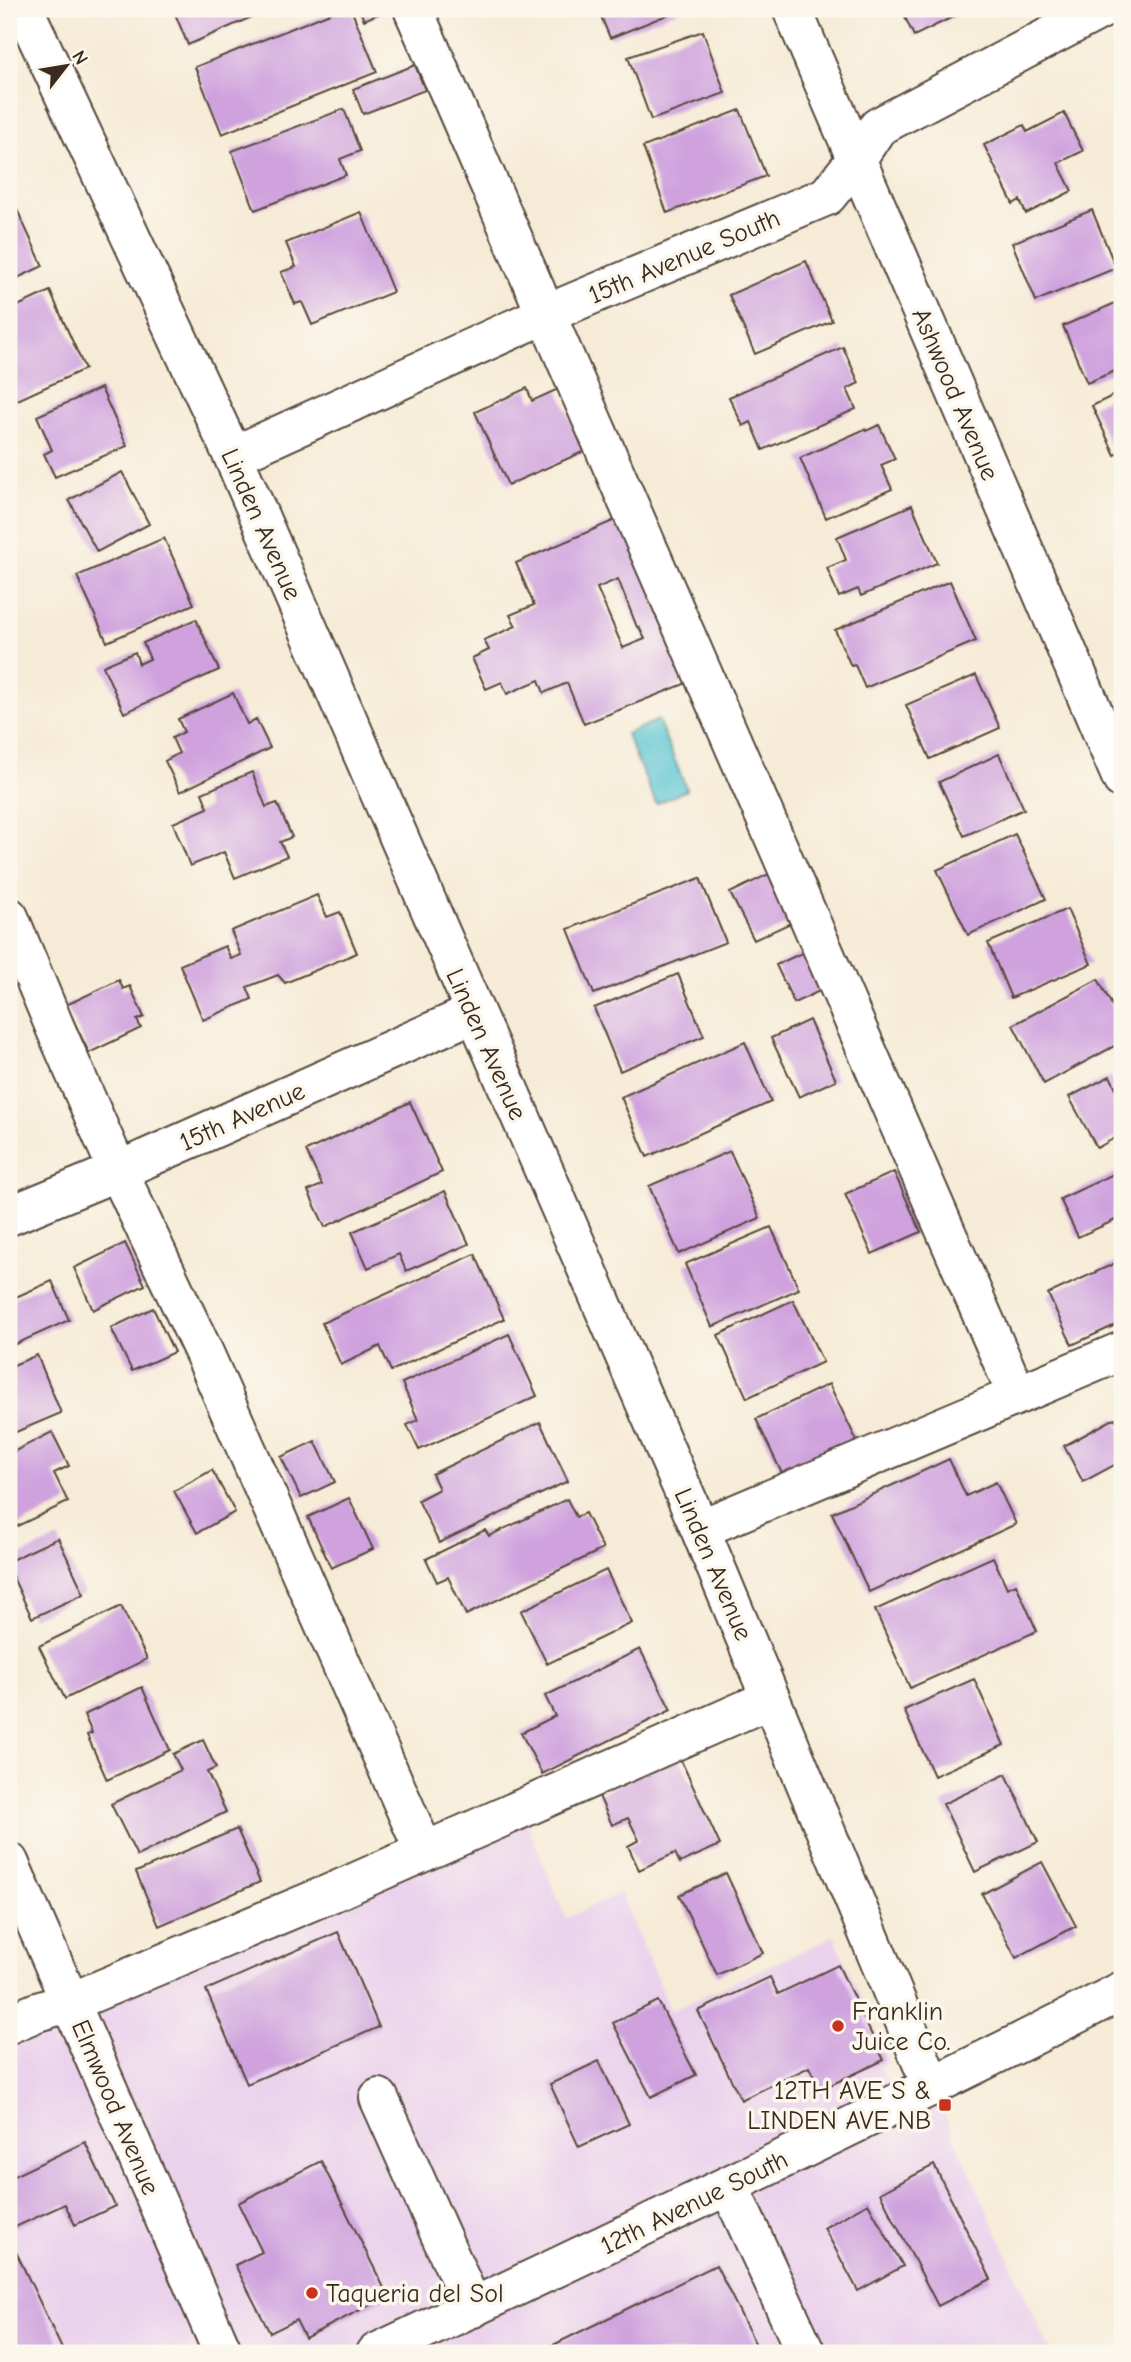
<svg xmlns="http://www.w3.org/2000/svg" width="1131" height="2362" font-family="'Comic Neue',sans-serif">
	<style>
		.built { fill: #ead1ec }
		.water { fill: #59c5d3; stroke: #4a7878; stroke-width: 2 }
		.building { fill: #cfa2de; fill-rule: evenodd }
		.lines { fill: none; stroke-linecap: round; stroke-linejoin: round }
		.minor-casing { stroke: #57473a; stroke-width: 42 }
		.major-casing { stroke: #57473a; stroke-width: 42 }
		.minor { stroke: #fff; stroke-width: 38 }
		.major { stroke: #fff; stroke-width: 38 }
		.poi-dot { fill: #c8321e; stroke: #fbf7ec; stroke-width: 2.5 }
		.labels { text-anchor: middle; stroke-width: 7; stroke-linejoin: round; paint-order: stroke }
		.street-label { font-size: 26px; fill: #3b2a1e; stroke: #fbf7ec }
		.poi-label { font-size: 26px; fill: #3b2a1e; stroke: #fbf7ec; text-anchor: start }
	</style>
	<rect width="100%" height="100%" fill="#fbf7ec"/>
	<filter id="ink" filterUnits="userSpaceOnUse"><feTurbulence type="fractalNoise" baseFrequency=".0143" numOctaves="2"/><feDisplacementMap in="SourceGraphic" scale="14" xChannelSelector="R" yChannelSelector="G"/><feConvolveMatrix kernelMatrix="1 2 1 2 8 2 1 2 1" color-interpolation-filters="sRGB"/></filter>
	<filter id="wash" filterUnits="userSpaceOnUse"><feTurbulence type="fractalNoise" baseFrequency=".00686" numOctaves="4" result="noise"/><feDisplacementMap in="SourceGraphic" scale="28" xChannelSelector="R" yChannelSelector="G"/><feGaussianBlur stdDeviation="1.57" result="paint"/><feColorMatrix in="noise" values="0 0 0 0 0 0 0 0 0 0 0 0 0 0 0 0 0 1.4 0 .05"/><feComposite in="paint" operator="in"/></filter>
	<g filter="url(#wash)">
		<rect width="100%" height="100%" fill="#f6ebd7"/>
		<path class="built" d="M 521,1809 L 566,1918 L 620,1893 L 671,2011 L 834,1936 L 889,2062 L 880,2067 L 896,2104 L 932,2087 L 1051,2353 L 9,2353 L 9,2024 Z"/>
		<path class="water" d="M 658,720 L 687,790 L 656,804 L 626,734 Z"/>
		<g id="blocks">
			<path class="building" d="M 173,9 L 259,9 L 261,13 L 188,45 Z
				M 340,9 L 351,9 L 377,72 L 222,134 L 195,67 Z
				M 359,9 L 390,9 L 364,20 Z
				M 598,9 L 682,9 L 610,38 Z
				M 901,9 L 969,9 L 914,36 Z
				M 703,31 L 725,93 L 651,120 L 628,57 Z
				M 415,65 L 425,90 L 363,114 L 353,89 Z
				M 344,109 L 360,151 L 340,159 L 346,175 L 255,210 L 232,151 Z
				M 740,110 L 766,176 L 667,213 L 643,147 Z
				M 1064,113 L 1083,151 L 1058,163 L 1072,191 L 1026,214 L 1020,200 L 1013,204 L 984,145 L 1024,125 L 1027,132 Z
				M 14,203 L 43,266 L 9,282 L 9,206 Z
				M 1092,210 L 1116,268 L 1036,301 L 1012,243 Z
				M 361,212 L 393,292 L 312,325 L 302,302 L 295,304 L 281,272 L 296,267 L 286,243 Z
				M 806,261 L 832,321 L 755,354 L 729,295 Z
				M 50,291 L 85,369 L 9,404 L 9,310 Z
				M 1122,300 L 1122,368 L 1087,383 L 1063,326 Z
				M 843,347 L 859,383 L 847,389 L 856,409 L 763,450 L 751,422 L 743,426 L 729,397 Z
				M 101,388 L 127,446 L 55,477 L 44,454 L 52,450 L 37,416 Z
				M 527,388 L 532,401 L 558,389 L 585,451 L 508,485 L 475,412 Z
				M 1122,391 L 1122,451 L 1115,455 L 1092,406 Z
				M 879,425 L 895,459 L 881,465 L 892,489 L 826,518 L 800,458 L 865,429 L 866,431 Z
				M 122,472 L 149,524 L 97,552 L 69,500 Z
				M 912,505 L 937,563 L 861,596 L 858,589 L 839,597 L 827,568 L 846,560 L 837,537 Z
				M 622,517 L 692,681 L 584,724 L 567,683 L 544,693 L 539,680 L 507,694 L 502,682 L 486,689 L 472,658 L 489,650 L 484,640 L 516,626 L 510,615 L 534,605 L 516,563 ZM 618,579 L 637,627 L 639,627 L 645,639 L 623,648 L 597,588 Z
				M 164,538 L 194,604 L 107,642 L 77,576 Z
				M 950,581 L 976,641 L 865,688 L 855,665 L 851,666 L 835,630 Z
				M 196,619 L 219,670 L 124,713 L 103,666 L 135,652 L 139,664 L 150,659 L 143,643 Z
				M 976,675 L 1000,728 L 930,759 L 906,705 Z
				M 233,693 L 247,724 L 256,719 L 270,748 L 180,792 L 165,761 L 179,753 L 172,738 L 184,732 L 178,719 Z
				M 999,754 L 1024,809 L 964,836 L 939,782 Z
				M 252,772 L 266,807 L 277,803 L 292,837 L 280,842 L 287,856 L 235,878 L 224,852 L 190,866 L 173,823 L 208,808 L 202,793 Z
				M 1015,834 L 1046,899 L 968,935 L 937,870 Z
				M 773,872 L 797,920 L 754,940 L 730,893 Z
				M 700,878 L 726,942 L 594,994 L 568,929 Z
				M 317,895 L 327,917 L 340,912 L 357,953 L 285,983 L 278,975 L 247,987 L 252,999 L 203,1020 L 180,965 L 225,946 L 231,959 L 241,955 L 231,931 Z
				M 1067,909 L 1091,964 L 1011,998 L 988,943 Z
				M 806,951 L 824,989 L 794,1003 L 776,965 Z
				M 678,974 L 704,1036 L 620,1071 L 594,1008 Z
				M 1098,979 L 1122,1024 L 1122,1042 L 1044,1084 L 1013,1025 Z
				M 119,980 L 123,989 L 130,986 L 144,1017 L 137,1020 L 141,1028 L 89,1053 L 66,1005 Z
				M 809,1020 L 836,1080 L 799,1097 L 771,1038 Z
				M 745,1042 L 771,1102 L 647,1157 L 621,1097 Z
				M 1110,1076 L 1122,1100 L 1122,1134 L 1097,1148 L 1069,1097 Z
				M 410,1102 L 442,1172 L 325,1227 L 308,1191 L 322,1185 L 306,1151 Z
				M 730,1151 L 760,1218 L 679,1254 L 649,1186 Z
				M 1122,1170 L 1122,1217 L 1078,1237 L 1060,1199 Z
				M 894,1172 L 921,1232 L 872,1254 L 845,1194 Z
				M 445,1191 L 469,1244 L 406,1271 L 399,1254 L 368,1268 L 352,1232 Z
				M 771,1227 L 799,1289 L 712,1327 L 685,1264 Z
				M 125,1243 L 145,1285 L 93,1310 L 74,1268 Z
				M 475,1254 L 504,1319 L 391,1371 L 380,1346 L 341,1365 L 322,1323 Z
				M 1122,1260 L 1122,1322 L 1072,1345 L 1048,1294 Z
				M 52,1281 L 69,1320 L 9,1347 L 9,1300 Z
				M 793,1300 L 823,1362 L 747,1398 L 718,1335 Z
				M 153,1308 L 174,1352 L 132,1371 L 111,1328 Z
				M 509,1334 L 537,1396 L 419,1450 L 407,1425 L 418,1420 L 402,1383 Z
				M 37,1355 L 61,1413 L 9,1435 L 9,1367 Z
				M 829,1384 L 859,1445 L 785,1480 L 756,1419 Z
				M 1115,1418 L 1122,1431 L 1122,1461 L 1083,1482 L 1064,1446 Z
				M 540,1422 L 568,1481 L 439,1543 L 418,1500 L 439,1489 L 432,1474 Z
				M 52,1432 L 69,1466 L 54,1473 L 68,1502 L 9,1530 L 9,1454 Z
				M 315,1441 L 335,1482 L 301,1498 L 281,1457 Z
				M 949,1459 L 966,1496 L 996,1482 L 1016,1524 L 869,1592 L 832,1513 Z
				M 212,1470 L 235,1512 L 197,1533 L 174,1491 Z
				M 349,1498 L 373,1549 L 331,1568 L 308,1517 Z
				M 567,1499 L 576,1517 L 585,1513 L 603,1549 L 466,1615 L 448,1577 L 437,1582 L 426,1559 L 485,1530 L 489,1536 Z
				M 58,1538 L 84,1594 L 32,1618 L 9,1569 L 9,1561 Z
				M 993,1557 L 1007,1588 L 1016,1584 L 1037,1631 L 910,1688 L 875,1610 Z
				M 606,1570 L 632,1623 L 547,1664 L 521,1611 Z
				M 121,1606 L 147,1659 L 65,1699 L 39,1646 Z
				M 640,1649 L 671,1710 L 542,1774 L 521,1733 L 555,1716 L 545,1696 Z
				M 974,1679 L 1004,1745 L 934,1776 L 904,1710 Z
				M 142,1687 L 170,1750 L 107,1780 L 87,1735 L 92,1733 L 84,1715 Z
				M 203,1740 L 216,1768 L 207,1772 L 226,1812 L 137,1856 L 111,1804 L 181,1770 L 173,1754 Z
				M 679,1756 L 720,1845 L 680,1863 L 675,1853 L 639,1870 L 628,1846 L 639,1840 L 628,1818 L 612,1825 L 598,1794 Z
				M 1006,1774 L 1038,1842 L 975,1872 L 943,1804 Z
				M 237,1829 L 260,1882 L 159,1926 L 136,1872 Z
				M 1042,1862 L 1076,1926 L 1016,1958 L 982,1894 Z
				M 726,1873 L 763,1953 L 717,1975 L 679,1895 Z
				M 338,1932 L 379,2027 L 247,2084 L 206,1990 Z
				M 838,1965 L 884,2060 L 820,2090 L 809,2067 L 741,2100 L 698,2011 L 770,1977 L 778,1994 Z
				M 658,2001 L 696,2075 L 651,2097 L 613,2023 Z
				M 599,2061 L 629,2124 L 579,2147 L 550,2084 Z
				M 85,2142 L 115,2206 L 75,2225 L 65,2204 L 9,2230 L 9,2169 L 12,2177 Z
				M 321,2161 L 388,2296 L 305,2338 L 296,2320 L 270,2333 L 235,2265 L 262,2252 L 238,2203 Z
				M 934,2165 L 991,2279 L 938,2306 L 880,2193 Z
				M 868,2203 L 903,2266 L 858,2291 L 824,2228 Z
				M 9,2237 L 64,2353 L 9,2353 Z
				M 716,2265 L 760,2353 L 537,2353 Z"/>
		</g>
	</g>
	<g filter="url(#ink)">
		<use href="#blocks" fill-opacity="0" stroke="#57473a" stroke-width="2"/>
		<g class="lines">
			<defs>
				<path id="minor" d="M 24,9 L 233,456 L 700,1529 L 932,2087
					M 413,9 L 1017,1395
					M 792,9 L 1122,779
					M 233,456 L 546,314 L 827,196 L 856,160 L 878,127 L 1102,9
					M 9,917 L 56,1030 L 118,1171 L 204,1353 L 424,1851
					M 9,1216 L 118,1171 L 474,1013
					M 700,1529 L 1122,1351
					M 9,1862 L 223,2353
					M 9,2024 L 37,2012 L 71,2002 L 331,1893 L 770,1699
					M 379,2098 L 473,2308
					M 729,2186 L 806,2353"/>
				<path id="major" d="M 376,2353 C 626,2235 876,2116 1122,1991"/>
			</defs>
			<use href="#minor" class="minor-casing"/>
			<use href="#major" class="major-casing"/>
			<use href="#minor" class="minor"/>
			<use href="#major" class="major"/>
		</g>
	</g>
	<g class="poi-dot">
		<circle cx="838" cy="2026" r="7"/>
		<rect x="938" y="2098" width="14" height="14" rx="3.5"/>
		<circle cx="312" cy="2293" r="7"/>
	</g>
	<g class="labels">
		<g class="street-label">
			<text transform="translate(684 256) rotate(-23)" y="9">15th Avenue South</text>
			<text transform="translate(956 394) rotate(67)" y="9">Ashwood Avenue</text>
			<text transform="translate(262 524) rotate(66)" y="9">Linden Avenue</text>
			<text transform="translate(487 1044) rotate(66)" y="9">Linden Avenue</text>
			<text transform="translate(242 1116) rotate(-24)" y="9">15th Avenue</text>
			<text transform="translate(714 1564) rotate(67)" y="9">Linden Avenue</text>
			<text transform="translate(116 2107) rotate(67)" y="9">Elmwood Avenue</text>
			<text transform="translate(694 2202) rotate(-26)" y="9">12th Avenue South</text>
		</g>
		<g class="poi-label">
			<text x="852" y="2020">Franklin<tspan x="852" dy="30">Juice Co.</tspan></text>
			<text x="931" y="2099" text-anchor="end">12TH AVE S &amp;<tspan x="931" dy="30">LINDEN AVE NB</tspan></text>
			<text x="326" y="2302">Taqueria del Sol</text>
		</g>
	</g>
	<rect width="1131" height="2362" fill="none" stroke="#fbf7ec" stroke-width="35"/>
	<g transform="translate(66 66) rotate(59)" stroke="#fbf7ec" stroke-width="5" paint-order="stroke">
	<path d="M0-5L12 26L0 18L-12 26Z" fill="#3b2a1e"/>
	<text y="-10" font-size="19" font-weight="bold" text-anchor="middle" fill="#3b2a1e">N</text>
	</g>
</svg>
